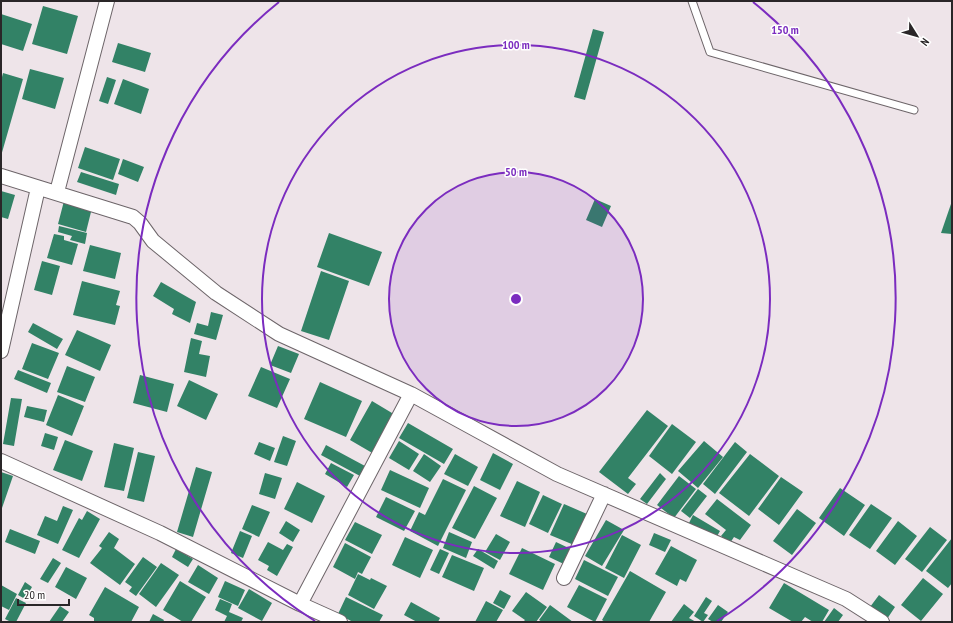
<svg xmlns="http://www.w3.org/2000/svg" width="953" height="623" font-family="'PT Sans Narrow',sans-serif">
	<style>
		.building { fill: #328266 }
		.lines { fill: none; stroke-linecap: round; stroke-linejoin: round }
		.service-casing { stroke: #6d6569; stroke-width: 9 }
		.minor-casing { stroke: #6d6569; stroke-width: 16 }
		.service { stroke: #fff; stroke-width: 7 }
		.minor { stroke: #fff; stroke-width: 14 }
		.ring { fill: none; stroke: #7b2cbf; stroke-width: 2 }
		.centre { fill: #7b2cbf; stroke: #fff; stroke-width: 2 }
		.ring-label { font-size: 12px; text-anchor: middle; font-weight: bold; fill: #7b2cbf; stroke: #fff; stroke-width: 3; stroke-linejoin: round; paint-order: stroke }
	</style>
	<rect width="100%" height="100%" fill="#eee4e9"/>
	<path class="building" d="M 43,6 L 78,16 L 67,54 L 32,44 Z
		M 1,14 L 32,24 L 23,51 L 1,44 Z
		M 593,29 L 604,32 L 585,100 L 574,97 Z
		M 118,43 L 151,53 L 145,72 L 112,62 Z
		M 30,69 L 64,78 L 55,109 L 22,99 Z
		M 3,73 L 23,79 L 1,156 L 1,81 Z
		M 107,77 L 116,80 L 108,104 L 99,101 Z
		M 123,79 L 149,89 L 141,114 L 114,104 Z
		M 85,147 L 120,159 L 113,180 L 78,168 Z
		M 123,159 L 144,167 L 138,182 L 118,174 Z
		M 81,172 L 119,184 L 116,195 L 77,182 Z
		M 1,191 L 15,195 L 8,219 L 1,217 Z
		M 595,199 L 611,206 L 602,227 L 586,220 Z
		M 64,201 L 92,208 L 86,232 L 58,224 Z
		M 952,201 L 952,234 L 941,233 Z
		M 59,226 L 87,233 L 85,244 L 70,240 L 72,236 L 58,232 Z
		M 329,233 L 382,252 L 369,286 L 317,267 Z
		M 54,234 L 64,236 L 64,240 L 78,244 L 72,265 L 47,258 Z
		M 90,245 L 121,253 L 115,279 L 83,271 Z
		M 42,261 L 60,266 L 52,295 L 34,290 Z
		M 321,271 L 349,281 L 329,340 L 301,331 Z
		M 82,281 L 120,291 L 116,305 L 120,306 L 115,325 L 73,315 Z
		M 161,282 L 196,302 L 190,323 L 172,314 L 174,309 L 153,296 Z
		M 211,312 L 223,315 L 216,340 L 194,334 L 197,323 L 208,326 Z
		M 33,323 L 63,339 L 57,349 L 28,332 Z
		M 77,330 L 111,345 L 100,371 L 65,355 Z
		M 191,338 L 202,341 L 199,354 L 210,356 L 206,377 L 184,372 Z
		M 32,343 L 59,353 L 48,379 L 22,369 Z
		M 278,346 L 299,354 L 291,373 L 270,365 Z
		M 67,366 L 95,377 L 85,402 L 57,392 Z
		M 261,367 L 290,379 L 277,408 L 248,396 Z
		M 18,370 L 51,383 L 47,393 L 14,379 Z
		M 140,375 L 174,384 L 167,412 L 133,403 Z
		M 189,380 L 218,394 L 206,420 L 177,406 Z
		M 320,382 L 362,401 L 346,437 L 304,419 Z
		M 58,395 L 84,406 L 72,436 L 46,425 Z
		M 11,398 L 22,399 L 14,446 L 3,444 Z
		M 372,401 L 397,416 L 374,454 L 350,440 Z
		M 27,406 L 47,410 L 44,422 L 24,417 Z
		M 647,410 L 668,426 L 628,478 L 636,484 L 628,494 L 599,472 Z
		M 408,423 L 453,449 L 444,464 L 399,438 Z
		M 672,424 L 696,442 L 672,474 L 649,456 Z
		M 45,433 L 58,437 L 54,450 L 41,446 Z
		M 283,436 L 296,441 L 287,466 L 274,462 Z
		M 65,440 L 93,451 L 82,481 L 53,470 Z
		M 399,441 L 419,454 L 409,470 L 389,458 Z
		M 704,441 L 723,457 L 698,488 L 678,471 Z
		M 259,442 L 275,448 L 270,461 L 254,454 Z
		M 735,442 L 747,452 L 715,494 L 703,484 Z
		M 114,443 L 134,448 L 124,491 L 104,487 Z
		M 326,445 L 365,466 L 360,476 L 321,455 Z
		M 138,452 L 155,456 L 144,502 L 127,498 Z
		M 493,453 L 513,464 L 500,490 L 480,480 Z
		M 424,454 L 441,466 L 430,482 L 413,471 Z
		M 455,454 L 478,467 L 468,486 L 444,474 Z
		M 750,454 L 779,476 L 749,516 L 719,493 Z
		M 331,463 L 354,475 L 347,487 L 325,474 Z
		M 196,467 L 212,472 L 193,537 L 177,532 Z
		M 390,470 L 429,488 L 420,508 L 381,490 Z
		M 1,472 L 13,476 L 1,511 Z
		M 265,473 L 282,478 L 275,499 L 259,494 Z
		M 660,473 L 666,479 L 647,504 L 640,499 Z
		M 679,476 L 696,489 L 674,518 L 657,505 Z
		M 781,477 L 803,492 L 779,525 L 758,509 Z
		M 443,479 L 466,490 L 438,546 L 410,531 L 419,512 L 425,515 Z
		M 517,481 L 540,492 L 525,527 L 500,516 Z
		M 297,482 L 325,496 L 312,523 L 284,509 Z
		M 474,486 L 497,498 L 475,539 L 452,528 Z
		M 840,488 L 865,505 L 844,536 L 819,518 Z
		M 698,489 L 707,496 L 690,518 L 681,511 Z
		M 543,495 L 562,504 L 548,533 L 529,524 Z
		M 386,497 L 415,511 L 404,531 L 376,517 Z
		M 717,499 L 751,525 L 740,540 L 734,537 L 730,543 L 721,536 L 726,530 L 705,514 Z
		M 564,504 L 587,514 L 574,545 L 550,535 Z
		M 871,504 L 892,518 L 870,549 L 849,535 Z
		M 252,505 L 270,512 L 259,537 L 242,529 Z
		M 63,506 L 73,510 L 58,544 L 37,535 L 45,516 L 57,521 Z
		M 797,509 L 816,523 L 792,555 L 773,541 Z
		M 87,511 L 100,519 L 79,558 L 62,550 L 79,518 L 82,520 Z
		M 693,515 L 720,531 L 716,538 L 689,523 Z
		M 606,520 L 624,530 L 602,566 L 585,556 Z
		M 286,521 L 300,530 L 293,542 L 279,533 Z
		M 898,521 L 917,536 L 895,565 L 876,551 Z
		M 355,522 L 382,535 L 372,554 L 345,540 Z
		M 930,527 L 947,540 L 922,572 L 905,559 Z
		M 10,529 L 40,541 L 35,554 L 5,542 Z
		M 240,531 L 252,536 L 243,558 L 231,553 Z
		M 109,532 L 119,539 L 114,548 L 135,564 L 120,585 L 90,563 L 102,548 L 99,546 Z
		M 449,532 L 472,542 L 466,558 L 443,548 Z
		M 654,533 L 671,540 L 665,552 L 649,545 Z
		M 496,534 L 510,542 L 500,560 L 485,552 Z
		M 622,535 L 641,545 L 624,578 L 605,568 Z
		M 405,537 L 433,550 L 420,578 L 392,565 Z
		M 952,538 L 952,583 L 948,588 L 926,571 Z
		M 268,542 L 283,550 L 287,544 L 293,547 L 277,576 L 267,570 L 269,566 L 258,560 Z
		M 556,542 L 575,551 L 568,566 L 549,557 Z
		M 345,543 L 371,557 L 362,574 L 358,572 L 355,579 L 333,567 Z
		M 671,546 L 697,560 L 686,582 L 680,579 L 677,586 L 655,574 Z
		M 522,548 L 555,564 L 543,590 L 509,574 Z
		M 176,549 L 193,559 L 188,567 L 172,557 Z
		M 440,549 L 449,553 L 439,574 L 430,570 Z
		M 478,549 L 498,561 L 494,569 L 473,556 Z
		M 452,555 L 484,568 L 474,591 L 442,577 Z
		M 143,557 L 157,567 L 136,596 L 129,591 L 132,587 L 125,582 Z
		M 53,558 L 61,563 L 48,583 L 40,579 Z
		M 584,560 L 618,577 L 608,596 L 575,579 Z
		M 161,563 L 179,575 L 156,607 L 139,594 Z
		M 198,565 L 218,578 L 209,594 L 188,582 Z
		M 66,567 L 87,578 L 76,599 L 55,587 Z
		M 630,571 L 666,592 L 649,622 L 605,622 L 602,620 Z
		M 358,574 L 370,580 L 371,578 L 387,586 L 374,609 L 348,595 Z
		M 923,578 L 943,594 L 921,621 L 901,605 Z
		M 180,581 L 206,597 L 191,622 L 183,622 L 163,610 Z
		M 225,581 L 245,590 L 238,606 L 218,597 Z
		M 25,582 L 32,587 L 25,599 L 18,595 Z
		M 784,583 L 829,610 L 822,622 L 813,622 L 805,617 L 801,622 L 793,622 L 769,608 Z
		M 1,585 L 17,594 L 9,610 L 1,606 Z
		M 579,585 L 607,599 L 595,622 L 567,607 Z
		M 105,587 L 139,607 L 131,622 L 94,622 L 94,618 L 89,615 Z
		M 249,589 L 272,603 L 262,621 L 238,608 Z
		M 500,590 L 511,596 L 504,609 L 493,603 Z
		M 526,592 L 547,607 L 536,622 L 523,622 L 525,620 L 512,611 Z
		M 879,595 L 895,607 L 887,619 L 870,607 Z
		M 346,597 L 383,615 L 379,622 L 353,622 L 338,614 Z
		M 706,597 L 712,601 L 704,613 L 708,615 L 703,622 L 694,616 Z
		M 16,598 L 26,603 L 16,622 L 11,622 L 5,619 Z
		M 220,599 L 232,604 L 229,612 L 243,618 L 241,622 L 224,622 L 227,616 L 215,610 Z
		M 486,601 L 503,610 L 496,622 L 475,622 Z
		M 411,602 L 440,618 L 438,622 L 417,622 L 404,615 Z
		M 684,604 L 694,612 L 689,618 L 696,622 L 671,622 Z
		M 550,605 L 573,622 L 542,622 L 539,620 Z
		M 718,605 L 728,612 L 721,622 L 713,622 L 708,619 Z
		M 60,606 L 69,612 L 62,622 L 49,622 Z
		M 834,608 L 843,615 L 838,622 L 824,622 Z
		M 153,614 L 164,620 L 163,622 L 149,622 Z"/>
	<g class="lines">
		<defs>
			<path id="service" d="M 692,1 L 710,52 L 914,110"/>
			<path id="minor" d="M 1,176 L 133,217 L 140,223 L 153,241 L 216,293 L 279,334 L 411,394 L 557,474 L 846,599 L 882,622
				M 57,192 L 107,1
				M 1,351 L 38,188
				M 1,461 L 160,533 L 300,604 L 340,622
				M 564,578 L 604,494
				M 300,604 L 411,394"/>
		</defs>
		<use href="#service" class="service-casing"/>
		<use href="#minor" class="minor-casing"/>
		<use href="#service" class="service"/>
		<use href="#minor" class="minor"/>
	</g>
	<circle cx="516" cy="299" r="127" fill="#7b2cbf" fill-opacity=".12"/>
	<g class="ring">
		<circle cx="516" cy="299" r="127"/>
		<circle cx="516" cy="299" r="254"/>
		<path d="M315 621A380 380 0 0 1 279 2M753 2A380 380 0 0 1 717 621"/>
	</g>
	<circle cx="516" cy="299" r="6" class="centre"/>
	<g class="ring-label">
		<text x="785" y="34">150 m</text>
		<text x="516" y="49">100 m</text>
		<text x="516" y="176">50 m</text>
	</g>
	<rect width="953" height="623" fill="none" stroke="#2a2628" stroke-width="4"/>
	<g transform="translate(917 36) rotate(127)" stroke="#ffffff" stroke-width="3" paint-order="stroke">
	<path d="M0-3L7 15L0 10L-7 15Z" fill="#2a2628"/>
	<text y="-6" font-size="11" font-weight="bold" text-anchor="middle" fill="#2a2628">N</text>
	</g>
	<path d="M18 599v6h51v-6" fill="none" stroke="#2a2628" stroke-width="2"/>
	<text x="24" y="599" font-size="12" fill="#2a2628" stroke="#ffffff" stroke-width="3" paint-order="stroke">20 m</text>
</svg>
